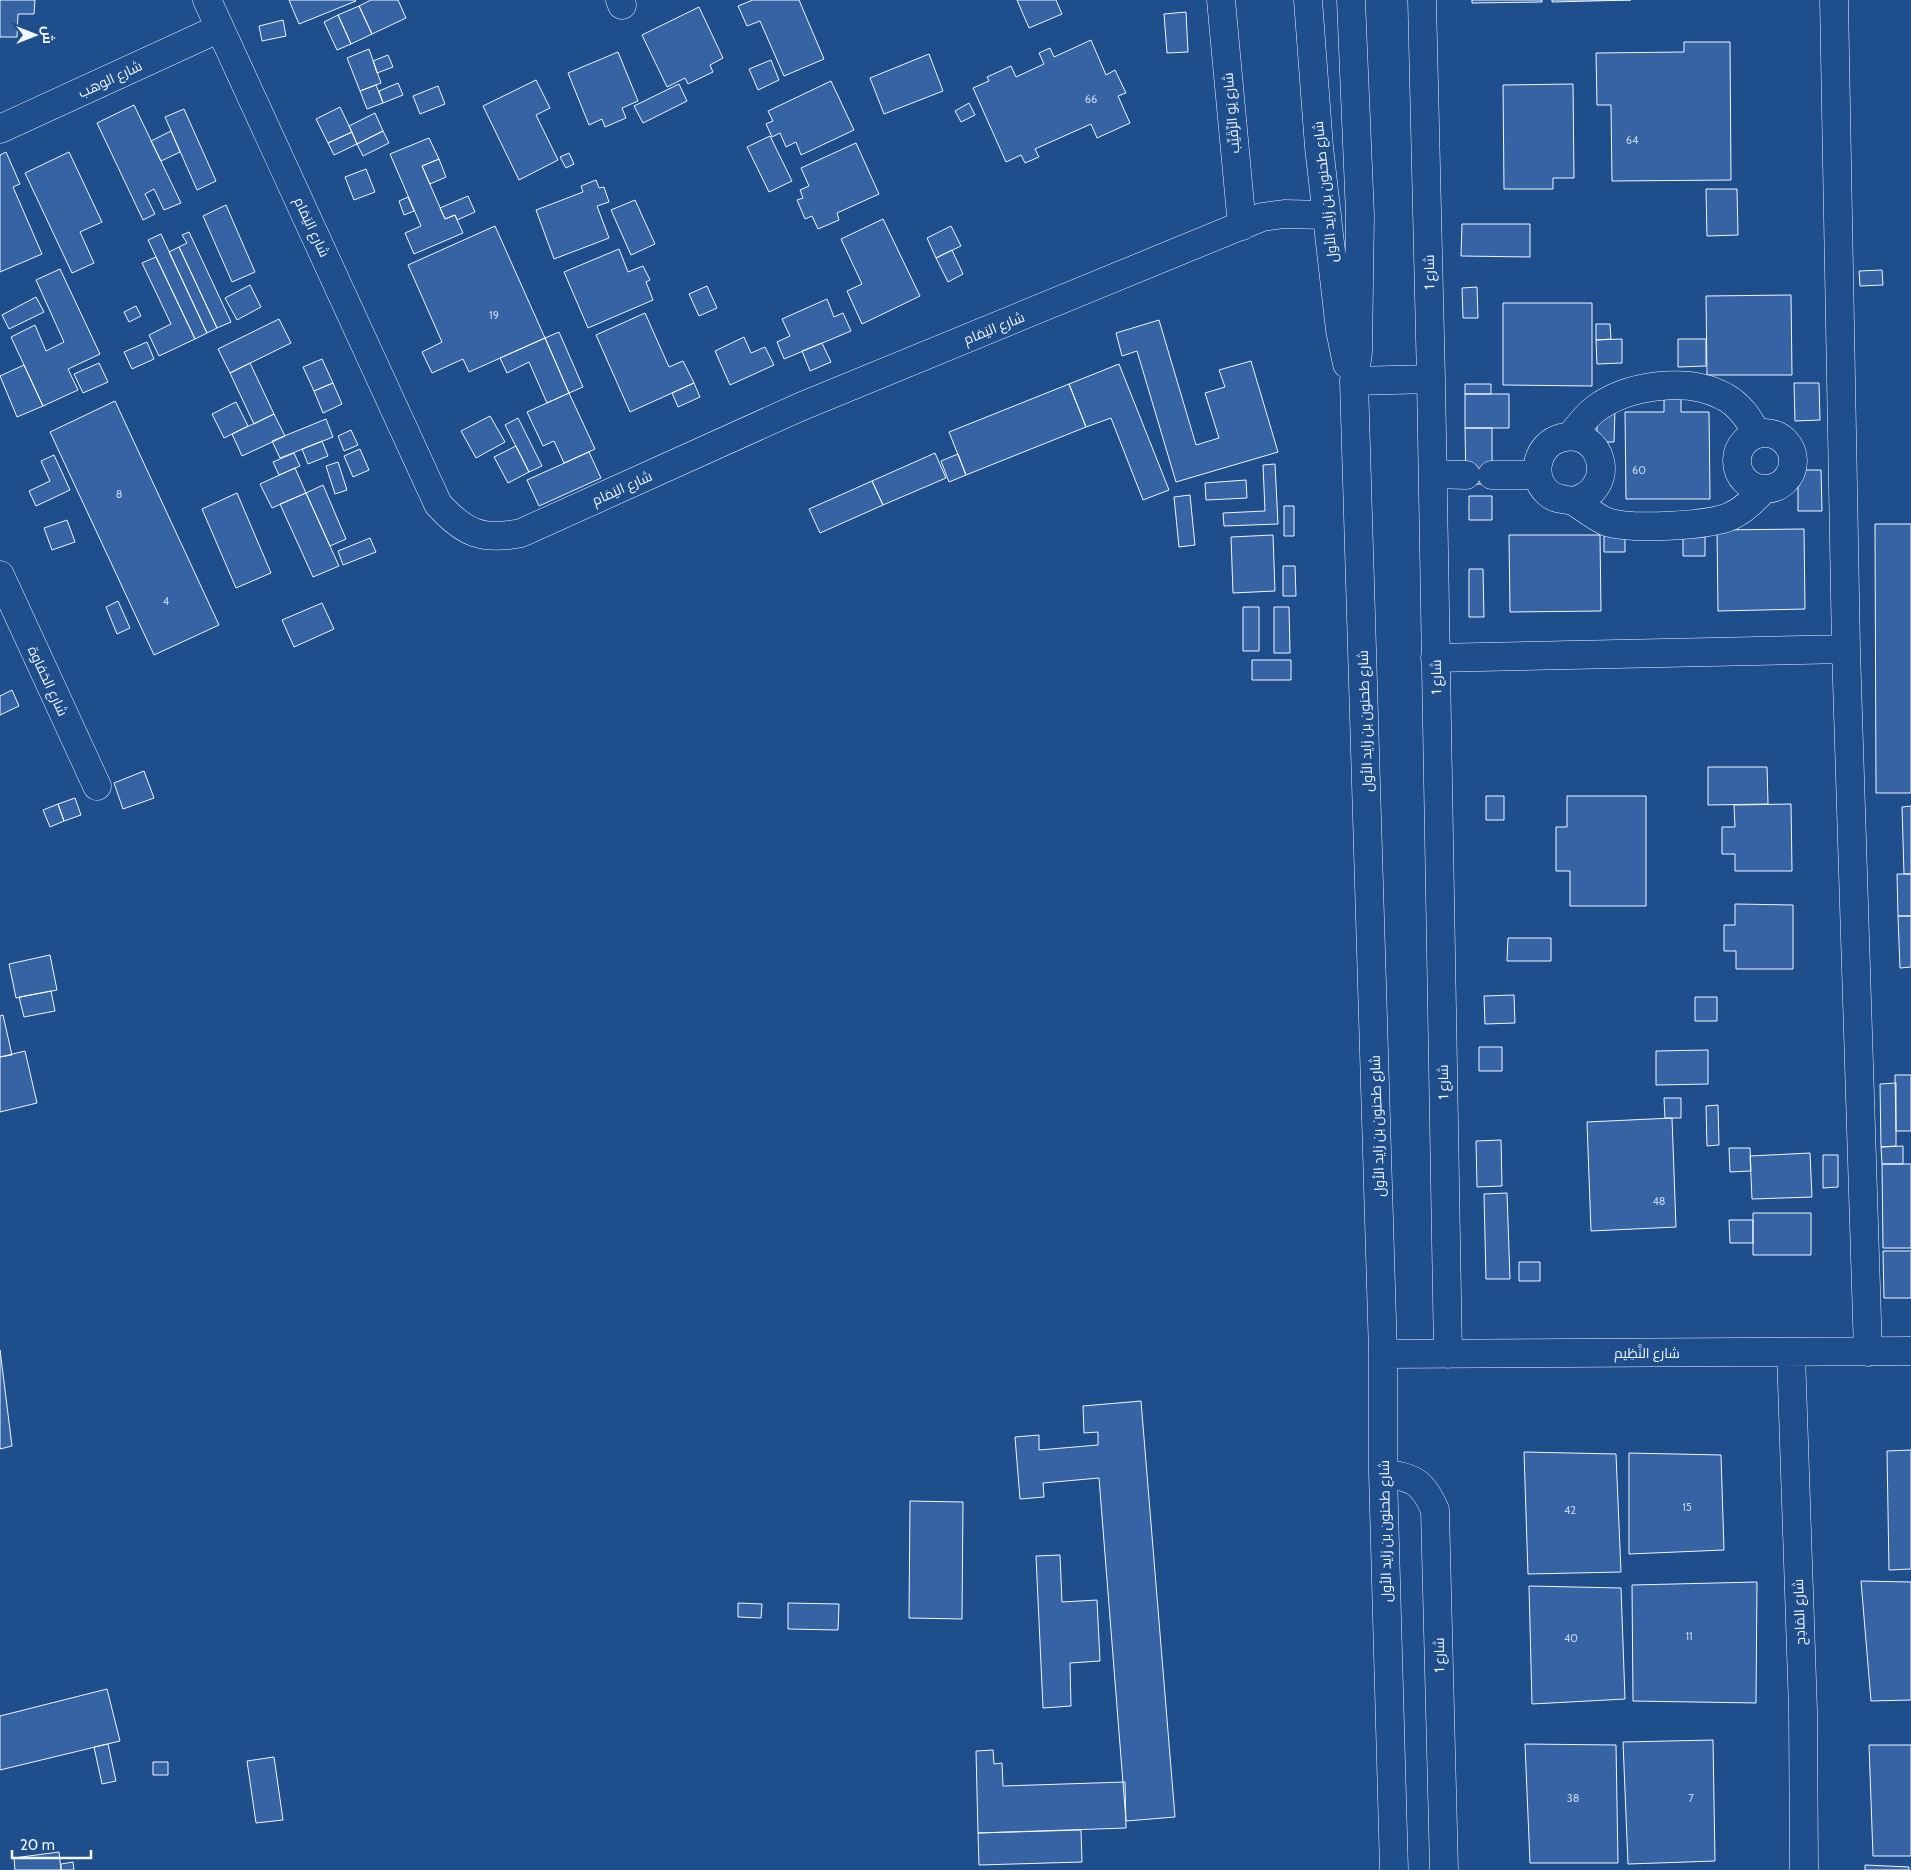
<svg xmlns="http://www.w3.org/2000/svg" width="1911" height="1870" font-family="Cabin,Cairo,sans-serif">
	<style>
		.building { fill: #3563a3; stroke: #f2f6ff }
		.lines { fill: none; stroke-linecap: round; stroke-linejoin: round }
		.minor-casing { stroke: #f2f6ff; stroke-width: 29 }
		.minor { stroke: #1f4e8c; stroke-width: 28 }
		.labels { text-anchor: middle; stroke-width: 4; stroke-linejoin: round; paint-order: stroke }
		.number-label { font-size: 11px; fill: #c3d1e8 }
		.street-label { font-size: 14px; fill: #f2f6ff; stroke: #1f4e8c }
	</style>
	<rect width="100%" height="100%" fill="#1f4e8c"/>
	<path class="building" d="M 0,0 L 35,0 L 34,14 L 18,14 L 17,37 L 0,37 Z
		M 289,0 L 355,0 L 356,1 L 299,24 Z
		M 371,0 L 398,0 L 406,18 L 372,34 L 359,6 Z
		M 753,0 L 799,0 L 824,59 L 784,76 L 760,21 L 747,26 L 738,6 Z
		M 1017,0 L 1056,0 L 1062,14 L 1029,28 Z
		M 1472,0 L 1542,0 L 1542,2 L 1472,3 Z
		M 1552,0 L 1631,0 L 1552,2 Z
		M 359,6 L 372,34 L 351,44 L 338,15 Z
		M 699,7 L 723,58 L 710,65 L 713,72 L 688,84 L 685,78 L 667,87 L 642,35 Z
		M 1186,12 L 1188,52 L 1167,53 L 1164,14 Z
		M 338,15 L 351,44 L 337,50 L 324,22 Z
		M 283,20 L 286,36 L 262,41 L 259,26 Z
		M 1091,40 L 1106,75 L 1115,70 L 1126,93 L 1118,96 L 1130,123 L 1097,138 L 1091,124 L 1035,149 L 1039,157 L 1025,163 L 1021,155 L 1006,162 L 973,88 L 989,81 L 987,77 L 1011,66 L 1016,77 L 1044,64 L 1039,53 L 1050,48 L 1054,57 Z
		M 1684,42 L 1730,42 L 1731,180 L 1612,181 L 1611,105 L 1597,105 L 1596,53 L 1684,52 Z
		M 369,49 L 381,83 L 360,91 L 347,58 Z
		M 618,52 L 638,101 L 622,108 L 626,118 L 605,127 L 602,119 L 589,125 L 568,73 Z
		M 929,54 L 943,91 L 884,114 L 870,78 Z
		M 388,55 L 393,67 L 377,73 L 373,61 Z
		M 771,60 L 779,80 L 758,90 L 749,69 Z
		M 536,80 L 550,108 L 536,115 L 558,160 L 519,180 L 483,106 Z
		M 831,81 L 854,130 L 801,155 L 796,142 L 786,147 L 780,133 L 772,137 L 766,124 L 773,121 L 768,111 Z
		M 398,83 L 403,95 L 383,103 L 379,91 Z
		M 679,84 L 687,101 L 643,123 L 634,106 Z
		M 1573,84 L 1574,178 L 1553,178 L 1553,189 L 1504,189 L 1503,85 Z
		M 376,85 L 383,103 L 367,109 L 360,91 Z
		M 438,86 L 445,104 L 420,114 L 413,96 Z
		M 969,103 L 975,115 L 961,122 L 955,111 Z
		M 134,105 L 181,203 L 164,210 L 154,189 L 145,194 L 155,214 L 143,220 L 97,123 Z
		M 340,107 L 352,132 L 328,143 L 316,119 Z
		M 184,109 L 216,181 L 197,190 L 165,117 Z
		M 375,113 L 383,131 L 357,144 L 349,126 Z
		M 171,131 L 180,152 L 161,161 L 151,141 Z
		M 383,131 L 389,143 L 363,156 L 357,144 Z
		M 352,132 L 357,144 L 334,155 L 328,143 Z
		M 770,136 L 792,181 L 769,192 L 747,147 Z
		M 429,138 L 439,159 L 422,166 L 445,219 L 455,215 L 463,233 L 414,254 L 405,233 L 421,226 L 390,154 Z
		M 856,143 L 879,194 L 837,213 L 839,220 L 818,229 L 812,216 L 805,219 L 797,200 L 803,198 L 800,190 L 809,186 L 801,168 Z
		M 6,152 L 20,184 L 13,187 L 42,254 L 0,272 L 0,155 Z
		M 69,152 L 102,222 L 80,232 L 94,263 L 72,273 L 25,173 Z
		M 569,153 L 574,164 L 566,168 L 560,157 Z
		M 439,159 L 446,177 L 430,184 L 422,166 Z
		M 366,169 L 375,192 L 354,200 L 345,177 Z
		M 596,180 L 599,188 L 604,187 L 609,202 L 597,206 L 609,238 L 554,259 L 536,210 L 583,192 L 581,186 Z
		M 1706,189 L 1737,189 L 1738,235 L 1707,236 Z
		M 468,196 L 475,212 L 457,220 L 455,215 L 445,219 L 440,208 Z
		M 408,197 L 414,211 L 404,215 L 399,201 Z
		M 635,200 L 655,244 L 631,255 L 611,210 Z
		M 226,205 L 255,272 L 232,282 L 203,216 Z
		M 883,219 L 920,296 L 862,324 L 847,291 L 862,284 L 841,239 Z
		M 1462,224 L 1530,224 L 1530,257 L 1461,256 Z
		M 495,226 L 545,338 L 469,372 L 463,359 L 432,373 L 422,352 L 442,342 L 408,265 Z
		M 951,226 L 961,246 L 936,258 L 927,238 Z
		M 189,232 L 231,322 L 217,328 L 179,247 L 187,243 L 182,235 Z
		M 161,234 L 207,333 L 195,339 L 148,240 Z
		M 179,247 L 217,328 L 207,333 L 169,252 Z
		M 619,249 L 628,272 L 643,266 L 650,280 L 646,282 L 653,300 L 588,328 L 564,272 Z
		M 952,250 L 963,274 L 948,282 L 936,258 Z
		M 156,257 L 195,339 L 159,356 L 149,335 L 171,324 L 142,263 Z
		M 60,269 L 100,354 L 68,369 L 78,390 L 43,406 L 11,337 L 35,325 L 46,351 L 64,342 L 36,280 Z
		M 1882,270 L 1883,285 L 1860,286 L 1859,271 Z
		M 250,285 L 261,307 L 237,320 L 225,298 Z
		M 707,286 L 717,308 L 699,316 L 689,294 Z
		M 1477,287 L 1478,318 L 1463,318 L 1462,288 Z
		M 1791,295 L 1792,375 L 1707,375 L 1706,296 Z
		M 36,297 L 44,312 L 9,329 L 2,315 Z
		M 827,299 L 834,317 L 843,313 L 851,331 L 784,359 L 777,342 L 790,336 L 782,319 Z
		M 1503,303 L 1592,303 L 1592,386 L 1503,385 Z
		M 136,306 L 141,316 L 129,322 L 124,312 Z
		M 645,313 L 669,367 L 683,361 L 694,383 L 630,412 L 596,335 Z
		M 279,319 L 291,343 L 230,373 L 218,349 Z
		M 1159,320 L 1196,445 L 1219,438 L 1205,393 L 1225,387 L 1219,370 L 1251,361 L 1278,452 L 1176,482 L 1137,351 L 1122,356 L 1116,333 Z
		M 1596,324 L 1610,324 L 1611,339 L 1596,340 Z
		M 559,332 L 583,387 L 569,393 L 545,338 Z
		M 744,337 L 751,353 L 765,347 L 774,365 L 730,385 L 715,351 Z
		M 545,338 L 569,393 L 547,403 L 529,362 L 507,373 L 500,358 Z
		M 1622,339 L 1622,363 L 1597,364 L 1596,340 Z
		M 1678,339 L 1706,339 L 1706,366 L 1678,367 Z
		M 147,342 L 154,359 L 132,369 L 124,352 Z
		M 822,343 L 831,362 L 810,371 L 802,351 Z
		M 322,359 L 333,383 L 314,391 L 303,367 Z
		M 99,363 L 108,382 L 83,393 L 74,374 Z
		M 250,363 L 274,414 L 254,424 L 230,373 Z
		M 1119,364 L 1169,490 L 1143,500 L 1111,418 L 1086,427 L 1069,384 Z
		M 24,365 L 43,406 L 17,417 L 0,376 Z
		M 333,383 L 342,404 L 323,413 L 314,391 Z
		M 694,383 L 700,397 L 678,407 L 672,393 Z
		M 1794,383 L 1819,383 L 1820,420 L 1795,421 Z
		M 1069,384 L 1086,427 L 966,475 L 949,432 Z
		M 1465,384 L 1491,384 L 1491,394 L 1465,394 Z
		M 569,393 L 595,449 L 564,463 L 554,441 L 543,446 L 527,412 Z
		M 1465,394 L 1509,394 L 1509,428 L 1465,428 Z
		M 1664,399 L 1681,399 L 1681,412 L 1709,412 L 1710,499 L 1626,499 L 1625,412 L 1664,412 Z
		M 115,401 L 219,625 L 154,655 L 50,432 Z
		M 236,402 L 248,426 L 224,438 L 212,414 Z
		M 1597,408 L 1615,409 L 1614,442 L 1597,442 Z
		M 274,414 L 285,436 L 242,456 L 232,434 Z
		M 490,416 L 505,442 L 476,458 L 461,431 Z
		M 518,418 L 542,466 L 529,472 L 505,425 Z
		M 326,419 L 333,437 L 280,458 L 272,441 Z
		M 1465,428 L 1492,428 L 1492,484 L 1466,484 Z
		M 351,430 L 358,445 L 344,451 L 338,436 Z
		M 322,441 L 328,456 L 308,464 L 302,449 Z
		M 516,446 L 529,472 L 508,483 L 494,457 Z
		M 360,449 L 369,470 L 353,477 L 344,456 Z
		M 589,452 L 601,478 L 539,506 L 527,480 Z
		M 294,453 L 300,466 L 279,475 L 273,462 Z
		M 935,453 L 946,478 L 883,505 L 872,481 Z
		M 958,454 L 966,475 L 949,482 L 941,461 Z
		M 54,455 L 70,490 L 36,506 L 29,491 L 50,481 L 41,461 Z
		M 338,462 L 347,490 L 335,494 L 326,466 Z
		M 1275,464 L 1278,524 L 1224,526 L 1223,513 L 1265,511 L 1263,465 Z
		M 295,468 L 306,493 L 272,508 L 260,484 Z
		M 1798,470 L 1821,470 L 1822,511 L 1798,511 Z
		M 1246,480 L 1247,498 L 1206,500 L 1205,483 Z
		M 872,481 L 883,505 L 820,533 L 809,509 Z
		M 323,485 L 346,539 L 330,546 L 306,493 Z
		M 237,493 L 271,573 L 236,588 L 202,509 Z
		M 306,493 L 339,566 L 313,577 L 280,504 Z
		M 1190,495 L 1195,545 L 1179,547 L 1174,497 Z
		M 1469,496 L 1492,496 L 1492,520 L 1469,520 Z
		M 1284,506 L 1294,506 L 1294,536 L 1284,536 Z
		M 67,520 L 75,542 L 52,550 L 44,528 Z
		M 1875,524 L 1911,524 L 1911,793 L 1876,793 Z
		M 1705,529 L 1705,556 L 1683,556 L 1683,530 Z
		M 1804,529 L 1805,609 L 1718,611 L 1717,530 Z
		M 1604,530 L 1625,530 L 1625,552 L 1604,552 Z
		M 1273,535 L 1275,591 L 1233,593 L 1231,537 Z
		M 1509,535 L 1600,535 L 1601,611 L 1510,612 Z
		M 370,538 L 376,552 L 343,565 L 338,551 Z
		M 1283,566 L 1295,566 L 1296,596 L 1283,596 Z
		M 1469,569 L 1483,569 L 1484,617 L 1469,617 Z
		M 118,601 L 130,628 L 117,634 L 106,607 Z
		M 322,603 L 334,629 L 294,647 L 282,620 Z
		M 1243,607 L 1259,607 L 1259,651 L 1243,651 Z
		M 1274,607 L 1289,607 L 1290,653 L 1274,653 Z
		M 1252,660 L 1291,660 L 1291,680 L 1252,680 Z
		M 12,690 L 19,706 L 0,715 L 0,696 Z
		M 1708,767 L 1767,767 L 1768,804 L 1708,805 Z
		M 144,771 L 154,798 L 123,809 L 114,783 Z
		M 1486,796 L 1504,796 L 1504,820 L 1486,820 Z
		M 1567,796 L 1646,796 L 1646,906 L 1570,906 L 1570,871 L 1556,871 L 1556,827 L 1567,827 Z
		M 75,798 L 81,815 L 64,821 L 58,804 Z
		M 58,804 L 64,821 L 50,827 L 43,810 Z
		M 1791,804 L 1792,871 L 1735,871 L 1735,854 L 1722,854 L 1722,827 L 1735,827 L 1734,805 Z
		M 1911,806 L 1911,874 L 1904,874 L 1902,807 Z
		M 1897,874 L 1911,874 L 1911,916 L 1898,916 Z
		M 1735,904 L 1793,905 L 1793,969 L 1736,969 L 1736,951 L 1724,951 L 1724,925 L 1735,925 Z
		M 1898,916 L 1911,916 L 1911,967 L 1900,968 Z
		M 1508,938 L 1551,938 L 1551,961 L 1507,961 Z
		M 50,955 L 57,990 L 16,998 L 9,964 Z
		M 51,991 L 55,1011 L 24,1017 L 19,997 Z
		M 1514,995 L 1515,1023 L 1485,1024 L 1484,996 Z
		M 1695,997 L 1717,997 L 1717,1021 L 1695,1021 Z
		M 3,1015 L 12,1055 L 0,1057 L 0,1016 Z
		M 1479,1047 L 1502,1047 L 1502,1071 L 1479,1071 Z
		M 1708,1050 L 1708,1084 L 1656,1085 L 1656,1051 Z
		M 25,1051 L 37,1103 L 0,1112 L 0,1057 Z
		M 1895,1075 L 1911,1075 L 1911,1131 L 1896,1131 Z
		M 1896,1083 L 1896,1146 L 1881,1147 L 1880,1084 Z
		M 1664,1098 L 1681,1098 L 1681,1118 L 1665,1118 Z
		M 1718,1105 L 1719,1145 L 1707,1146 L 1706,1106 Z
		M 1672,1118 L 1676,1227 L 1591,1231 L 1587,1122 Z
		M 1501,1140 L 1502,1186 L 1477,1187 L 1476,1141 Z
		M 1903,1146 L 1903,1164 L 1882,1164 L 1881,1147 Z
		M 1729,1148 L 1750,1148 L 1751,1171 L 1730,1172 Z
		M 1810,1153 L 1812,1197 L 1752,1199 L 1750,1156 Z
		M 1823,1155 L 1838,1155 L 1838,1187 L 1823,1188 Z
		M 1882,1164 L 1911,1164 L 1911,1248 L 1883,1248 Z
		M 1507,1193 L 1510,1279 L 1486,1279 L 1484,1194 Z
		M 1753,1213 L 1811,1213 L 1811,1255 L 1753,1255 Z
		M 1729,1220 L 1753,1220 L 1753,1243 L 1730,1243 Z
		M 1883,1251 L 1911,1251 L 1911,1298 L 1884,1298 Z
		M 1519,1262 L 1540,1262 L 1540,1281 L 1519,1281 Z
		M 0,1350 L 12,1446 L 0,1449 Z
		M 1141,1401 L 1175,1817 L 1126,1821 L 1099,1478 L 1043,1483 L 1044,1497 L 1020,1499 L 1015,1437 L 1039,1435 L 1039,1450 L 1098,1445 L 1098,1432 L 1084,1433 L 1083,1406 Z
		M 1911,1450 L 1911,1569 L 1889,1570 L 1887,1451 Z
		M 1524,1452 L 1616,1454 L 1621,1572 L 1528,1574 Z
		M 1629,1453 L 1721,1455 L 1724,1550 L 1629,1554 Z
		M 910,1501 L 963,1502 L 962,1619 L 909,1618 Z
		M 1060,1555 L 1062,1602 L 1097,1600 L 1100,1661 L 1070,1663 L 1071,1706 L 1043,1708 L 1036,1556 Z
		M 1861,1581 L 1911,1582 L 1911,1700 L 1871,1701 Z
		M 1757,1582 L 1756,1703 L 1633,1701 L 1632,1585 Z
		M 1529,1586 L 1621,1588 L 1625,1699 L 1532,1704 Z
		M 738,1603 L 762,1604 L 761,1618 L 738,1617 Z
		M 788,1603 L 839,1604 L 838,1630 L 788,1629 Z
		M 107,1689 L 120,1741 L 0,1770 L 0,1716 Z
		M 1713,1740 L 1715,1861 L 1628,1864 L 1623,1742 Z
		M 108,1744 L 116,1781 L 102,1784 L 94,1747 Z
		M 1525,1744 L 1616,1745 L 1618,1863 L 1530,1863 Z
		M 1869,1745 L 1911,1745 L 1911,1856 L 1873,1856 Z
		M 993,1750 L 994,1764 L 1002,1763 L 1003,1786 L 1125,1782 L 1126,1828 L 978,1833 L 976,1751 Z
		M 274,1757 L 283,1820 L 256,1823 L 247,1761 Z
		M 153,1762 L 168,1762 L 168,1775 L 153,1775 Z
		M 1081,1830 L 1082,1862 L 979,1865 L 978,1833 Z
		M 59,1852 L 61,1870 L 15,1870 L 14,1858 Z
		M 73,1862 L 74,1870 L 61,1870 L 61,1864 Z
		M 1865,1865 L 1909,1867 L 1909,1870 L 1865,1870 Z"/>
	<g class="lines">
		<defs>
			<path id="minor" d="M 207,0 L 438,504 C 464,533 482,541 521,533 L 800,407 L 1262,217 L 1284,214 L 1327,215
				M 620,0 L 622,5
				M 1221,0 L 1242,226
				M 1308,0 L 1319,147 L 1340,330 L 1347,364
				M 1351,0 L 1360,215 L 1358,352 L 1354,381 L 1383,1354 L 1383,1473 L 1394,1870
				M 1422,0 L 1431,379 L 1448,1354
				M 1834,0 L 1846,649 L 1868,1352
				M 0,129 L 220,28
				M 1354,381 L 1431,379
				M1737 461a28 28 0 1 1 56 0a28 28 0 1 1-56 0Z
				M 1571,436 C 1578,427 1584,418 1594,410 C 1626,385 1688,376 1725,397 C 1740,405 1749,419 1757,434
				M 1433,474 L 1466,475
				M 1492,475 L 1538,475
				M 1573,501 C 1620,489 1602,426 1561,438 C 1538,444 1529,475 1547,492 C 1556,501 1566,498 1575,502 C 1586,509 1595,517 1607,522 C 1631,530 1709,526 1731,516 C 1744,510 1754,500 1763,490
				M 0,575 L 97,786
				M 1435,658 L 1846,649
				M 1791,1353 L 1803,1711 L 1804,1870
				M 1383,1354 L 1911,1351
				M 1383,1473 C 1413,1478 1422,1480 1435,1510 L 1444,1870"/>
		</defs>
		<use href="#minor" class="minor-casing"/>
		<use href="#minor" class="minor"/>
	</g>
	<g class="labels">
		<g class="number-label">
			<text x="1091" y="103">66</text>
			<text x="1632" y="144">64</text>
			<text x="494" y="319">19</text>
			<text x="1639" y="474">60</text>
			<text x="119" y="498">8</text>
			<text x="166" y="605">4</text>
			<text x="1659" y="1205">48</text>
			<text x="1687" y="1511">15</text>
			<text x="1570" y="1514">42</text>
			<text x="1689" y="1640">11</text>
			<text x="1571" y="1642">40</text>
			<text x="1573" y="1802">38</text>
			<text x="1691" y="1802">7</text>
		</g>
		<g class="street-label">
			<text transform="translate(110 79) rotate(-25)" y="5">شارع الوهب</text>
			<text transform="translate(1231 113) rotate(-95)" y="5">شارع يَو الرِّقَيِّب</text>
			<text transform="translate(1325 192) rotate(-96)" y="5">شارع طحنون بن زايد الأول</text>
			<text transform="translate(312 227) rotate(65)" y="5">شارع اليَمَام</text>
			<text transform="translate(1429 272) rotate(-91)" y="5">شارع 1</text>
			<text transform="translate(994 328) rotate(-22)" y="5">شارع اليَمَام</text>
			<text transform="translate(622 488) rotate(-24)" y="5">شارع اليَمَام</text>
			<text transform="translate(1436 677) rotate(-91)" y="5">شارع 1</text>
			<text transform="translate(48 681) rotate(65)" y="5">شارع الحَفاوة</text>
			<text transform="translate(1365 721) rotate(-92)" y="5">شارع طحنون بن زايد الأول</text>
			<text transform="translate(1443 1082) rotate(-91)" y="5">شارع 1</text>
			<text transform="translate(1377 1126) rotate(-92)" y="5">شارع طحنون بن زايد الأول</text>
			<text x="1647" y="1358">شارع النَّظِيم</text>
			<text transform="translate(1385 1531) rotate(-91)" y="5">شارع طحنون بن زايد الأول</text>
			<text transform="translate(1799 1612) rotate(-92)" y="5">شارع المَادِح</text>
			<text transform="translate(1439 1655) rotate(-91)" y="5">شارع 1</text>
		</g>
	</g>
	<g transform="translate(35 35) rotate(90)" stroke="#1f4e8c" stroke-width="4" paint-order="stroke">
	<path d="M0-4L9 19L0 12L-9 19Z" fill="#f2f6ff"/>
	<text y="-8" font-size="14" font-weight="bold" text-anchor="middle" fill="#f2f6ff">ش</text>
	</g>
	<path d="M12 1850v8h79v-8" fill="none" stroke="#f2f6ff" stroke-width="2.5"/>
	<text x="20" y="1850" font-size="15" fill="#f2f6ff" stroke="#1f4e8c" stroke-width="4" paint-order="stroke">20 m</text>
</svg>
